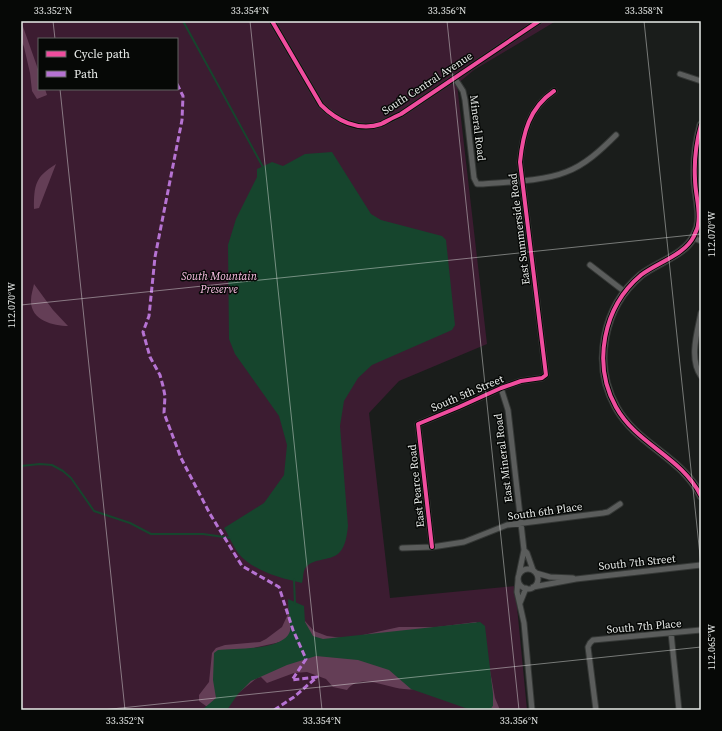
<svg xmlns="http://www.w3.org/2000/svg" width="722" height="731" font-family="'Source Serif 4',serif">
	<style>
		.green { fill: #3c1c31; fill-rule: evenodd }
		.forest { fill: #643e56 }
		.water { fill: #16452d }
		.lines { fill: none; stroke-linecap: round; stroke-linejoin: round }
		.stream { stroke: #16452d; stroke-width: 2 }
		.street-casing { stroke: #353836; stroke-width: 7 }
		.secondary-casing { stroke: #353836; stroke-width: 9 }
		.street { stroke: #5b5d5c; stroke-width: 5 }
		.secondary { stroke: #5b5d5c; stroke-width: 7 }
		.quiet { stroke: #b673d3; stroke-width: 3; stroke-dasharray: 6 3; stroke-linecap: butt }
		.cycleway-casing { stroke: #060806; stroke-width: 6 }
		.cycleway { stroke: #ef4d9e; stroke-width: 4 }
		.ticks { fill: none; stroke: #e8ebe9; stroke-width: 1; stroke-opacity: 0.45 }
		.labels { text-anchor: middle; stroke-width: 3; stroke-linejoin: round; paint-order: stroke }
		.street-label { font-size: 11px; fill: #e8ebe9; stroke: #060806 }
		.park-label { font-size: 11px; font-style: italic; fill: #fbc1e5; stroke: #060806 }
		.neatline { fill: none; stroke: #e8ebe9; stroke-width: 1.5 }
		.ticks-label { font-size: 10px; text-anchor: middle; fill: #e8ebe9 }
	</style>
	<rect width="100%" height="100%" fill="#1a1d1b"/>
	<path class="green" d="M 21,21 L 556,21 L 474,70 L 457,84 L 487,344 L 399,381 L 369,413 L 390,598 L 515,586 L 527,710 L 21,710 ZM 39,39 L 177,39 L 177,89 L 39,89 Z"/>
	<path class="forest" d="M 21,21 L 39,72 L 39,89 L 45,89 L 47,95 L 37,99 L 32,91 L 30,73 L 24,47 L 21,40 Z
		M 56,164 L 39,208 L 34,209 C 34,185 35,177 56,164 Z
		M 34,284 L 53,310 L 68,326 C 53,326 30,320 31,300 C 31,295 33,289 34,284 Z
		M 289,601 L 294,609 L 314,631 L 327,636 L 343,638 L 354,637 L 399,627 L 437,627 L 476,622 L 481,626 L 483,632 L 495,698 L 500,710 L 469,710 L 461,699 L 347,645 L 286,640 L 276,643 L 226,654 L 215,706 L 206,706 L 199,701 L 199,695 L 209,682 L 212,653 L 216,648 L 225,645 L 260,642 L 266,639 L 282,627 L 288,614 Z
		M 325,655 L 364,659 L 385,667 L 423,687 C 417,689 411,690 404,689 C 386,688 360,672 347,690 L 333,687 L 326,679 L 307,672 L 294,673 L 267,683 L 261,677 L 257,678 L 236,695 L 246,681 L 297,657 Z"/>
	<path class="water" d="M 332,152 L 371,214 L 381,220 L 442,236 L 446,240 L 455,325 L 452,330 L 372,365 L 358,378 L 344,401 L 340,426 L 348,526 C 347,534 346,546 339,553 C 330,562 309,557 304,571 C 303,574 303,580 302,583 C 280,578 253,571 238,553 C 233,546 229,536 224,528 L 264,503 L 284,475 L 287,445 L 279,416 L 235,354 L 229,339 L 228,245 L 236,219 L 257,177 L 257,169 L 272,162 L 283,166 L 305,154 Z
		M 288,599 L 304,606 L 305,622 L 313,636 L 323,639 L 480,622 L 485,626 L 493,694 L 493,706 L 488,710 L 471,710 L 411,689 L 389,670 L 358,660 L 316,656 L 287,665 L 251,681 L 238,694 L 227,710 L 202,710 L 216,698 L 213,680 L 214,653 L 218,650 C 235,648 284,651 290,631 C 291,626 288,606 288,599 Z"/>
	<g class="lines">
		<path class="stream" d="M 183,21 L 263,167
			M 21,466 L 40,464 L 52,465 L 63,471 L 71,478 L 94,511 L 130,523 L 151,534 L 203,534 L 231,538
			M 294,579 L 295,604
			M 489,707 L 494,710"/>
		<defs>
			<path id="street" d="M 272,21 L 321,105 C 336,120 358,132 381,124 C 387,121 394,117 401,114 L 539,21
				M 680,74 L 701,81
				M 454,77 L 463,91 L 465,100 L 474,178 L 477,184 L 483,184 C 507,182 544,181 566,172 C 585,165 601,150 616,135
				M 693,238 L 701,241
				M 590,265 L 625,292
				M 701,313 C 697,333 689,359 701,376
				M 501,388 L 508,410 L 524,550 L 519,574
				M 432,547 L 418,424 L 459,407 L 501,388 L 521,381 L 542,378 L 546,375 L 520,162 C 523,133 529,108 554,91
				M 402,548 L 432,547 L 464,542 L 507,525 L 603,513 L 608,512 L 620,504
				M 524,550 L 527,553 L 533,570
				M518 579a10 10 0 1 1 20 0a10 10 0 1 1-20 0Z
				M 536,573 L 550,577 L 573,578
				M 518,580 L 517,592 L 524,623 L 532,710
				M 533,587 L 576,579 L 701,565
				M 520,603 L 526,588
				M 671,633 L 679,710
				M 596,710 L 588,647 L 590,643 L 593,640 L 701,630"/>
			<path id="secondary" d="M 701,125 C 696,143 694,161 695,179 C 695,194 701,210 698,225 C 698,228 695,233 694,236 C 685,255 658,262 641,275 C 603,307 592,364 616,407 C 637,445 681,456 701,496"/>
		</defs>
		<use href="#street" class="street-casing"/>
		<use href="#secondary" class="secondary-casing"/>
		<use href="#street" class="street"/>
		<use href="#secondary" class="secondary"/>
		<path class="quiet" d="M 177,84 L 183,96 L 182,120 L 155,257 L 149,316 L 143,332 L 150,357 L 160,375 L 163,386 L 165,396 L 164,413 L 181,458 L 210,514 L 242,566 L 279,587 L 293,630 L 306,659 L 292,680 L 317,677 L 294,697 L 274,710"/>
		<defs>
			<path id="cycleway" d="M 272,21 L 321,105 C 336,120 358,132 381,124 C 387,121 394,117 401,114 L 539,21
				M 701,125 C 696,143 694,161 695,179 C 695,194 701,210 698,225 C 698,228 695,233 694,236 C 685,255 658,262 641,275 C 603,307 592,364 616,407 C 637,445 681,456 701,496
				M 432,547 L 418,424 L 459,407 L 501,388 L 521,381 L 542,378 L 546,375 L 520,162 C 523,133 529,108 554,91"/>
		</defs>
		<use href="#cycleway" class="cycleway-casing"/>
		<use href="#cycleway" class="cycleway"/>
	</g>
	<path class="ticks" d="M 53,21 L 55,39M 250,21 L 322,710M 447,21 L 519,710M 644,21 L 701,565M 60,89 L 125,710M 21,305 L 701,234M 102,710 L 701,647"/>
	<g class="labels">
		<g class="street-label">
			<text transform="translate(427 83) rotate(-33)" y="4">South Central Avenue</text>
			<text transform="translate(478 128) rotate(83)" y="4">Mineral Road</text>
			<text transform="translate(519 229) rotate(-97)" y="4">East Summerside Road</text>
			<text transform="translate(467 393) rotate(-23)" y="4">South 5th Street</text>
			<text transform="translate(503 458) rotate(-97)" y="4">East Mineral Road</text>
			<text transform="translate(416 486) rotate(-96)" y="4">East Pearce Road</text>
			<text transform="translate(545 511) rotate(-8)" y="4">South 6th Place</text>
			<text transform="translate(637 562) rotate(-6)" y="4">South 7th Street</text>
			<text transform="translate(644 626) rotate(-5)" y="4">South 7th Place</text>
		</g>
		<g class="park-label">
			<text x="219" y="280">South Mountain<tspan x="219" dy="13">Preserve</tspan></text>
		</g>
	</g>
	<rect width="722" height="731" fill="none" stroke="#060806" stroke-width="44"/>
	<rect x="38" y="38" width="140" height="52" fill="#060806" stroke="#606361"/>
	<rect x="46" y="51" width="20" height="6" fill="#ef4d9e" stroke="#606361"/>
	<text x="74" y="58" font-size="12" fill="#e8ebe9">Cycle path</text>
	<rect x="46" y="71" width="20" height="6" fill="#b673d3" stroke="#606361"/>
	<text x="74" y="78" font-size="12" fill="#e8ebe9">Path</text>
	<rect x="22" y="22" width="678" height="687" class="neatline"/>
	<g class="ticks-label">
		<text x="53" y="14">33.352°N</text>
		<text x="250" y="14">33.354°N</text>
		<text x="447" y="14">33.356°N</text>
		<text x="644" y="14">33.358°N</text>
		<text transform="translate(711 234) rotate(-90)" y="4">112.070°W</text>
		<text transform="translate(11 305) rotate(-90)" y="4">112.070°W</text>
		<text transform="translate(711 647) rotate(-90)" y="4">112.065°W</text>
		<text x="125" y="724">33.352°N</text>
		<text x="322" y="724">33.354°N</text>
		<text x="519" y="724">33.356°N</text>
	</g>
</svg>
